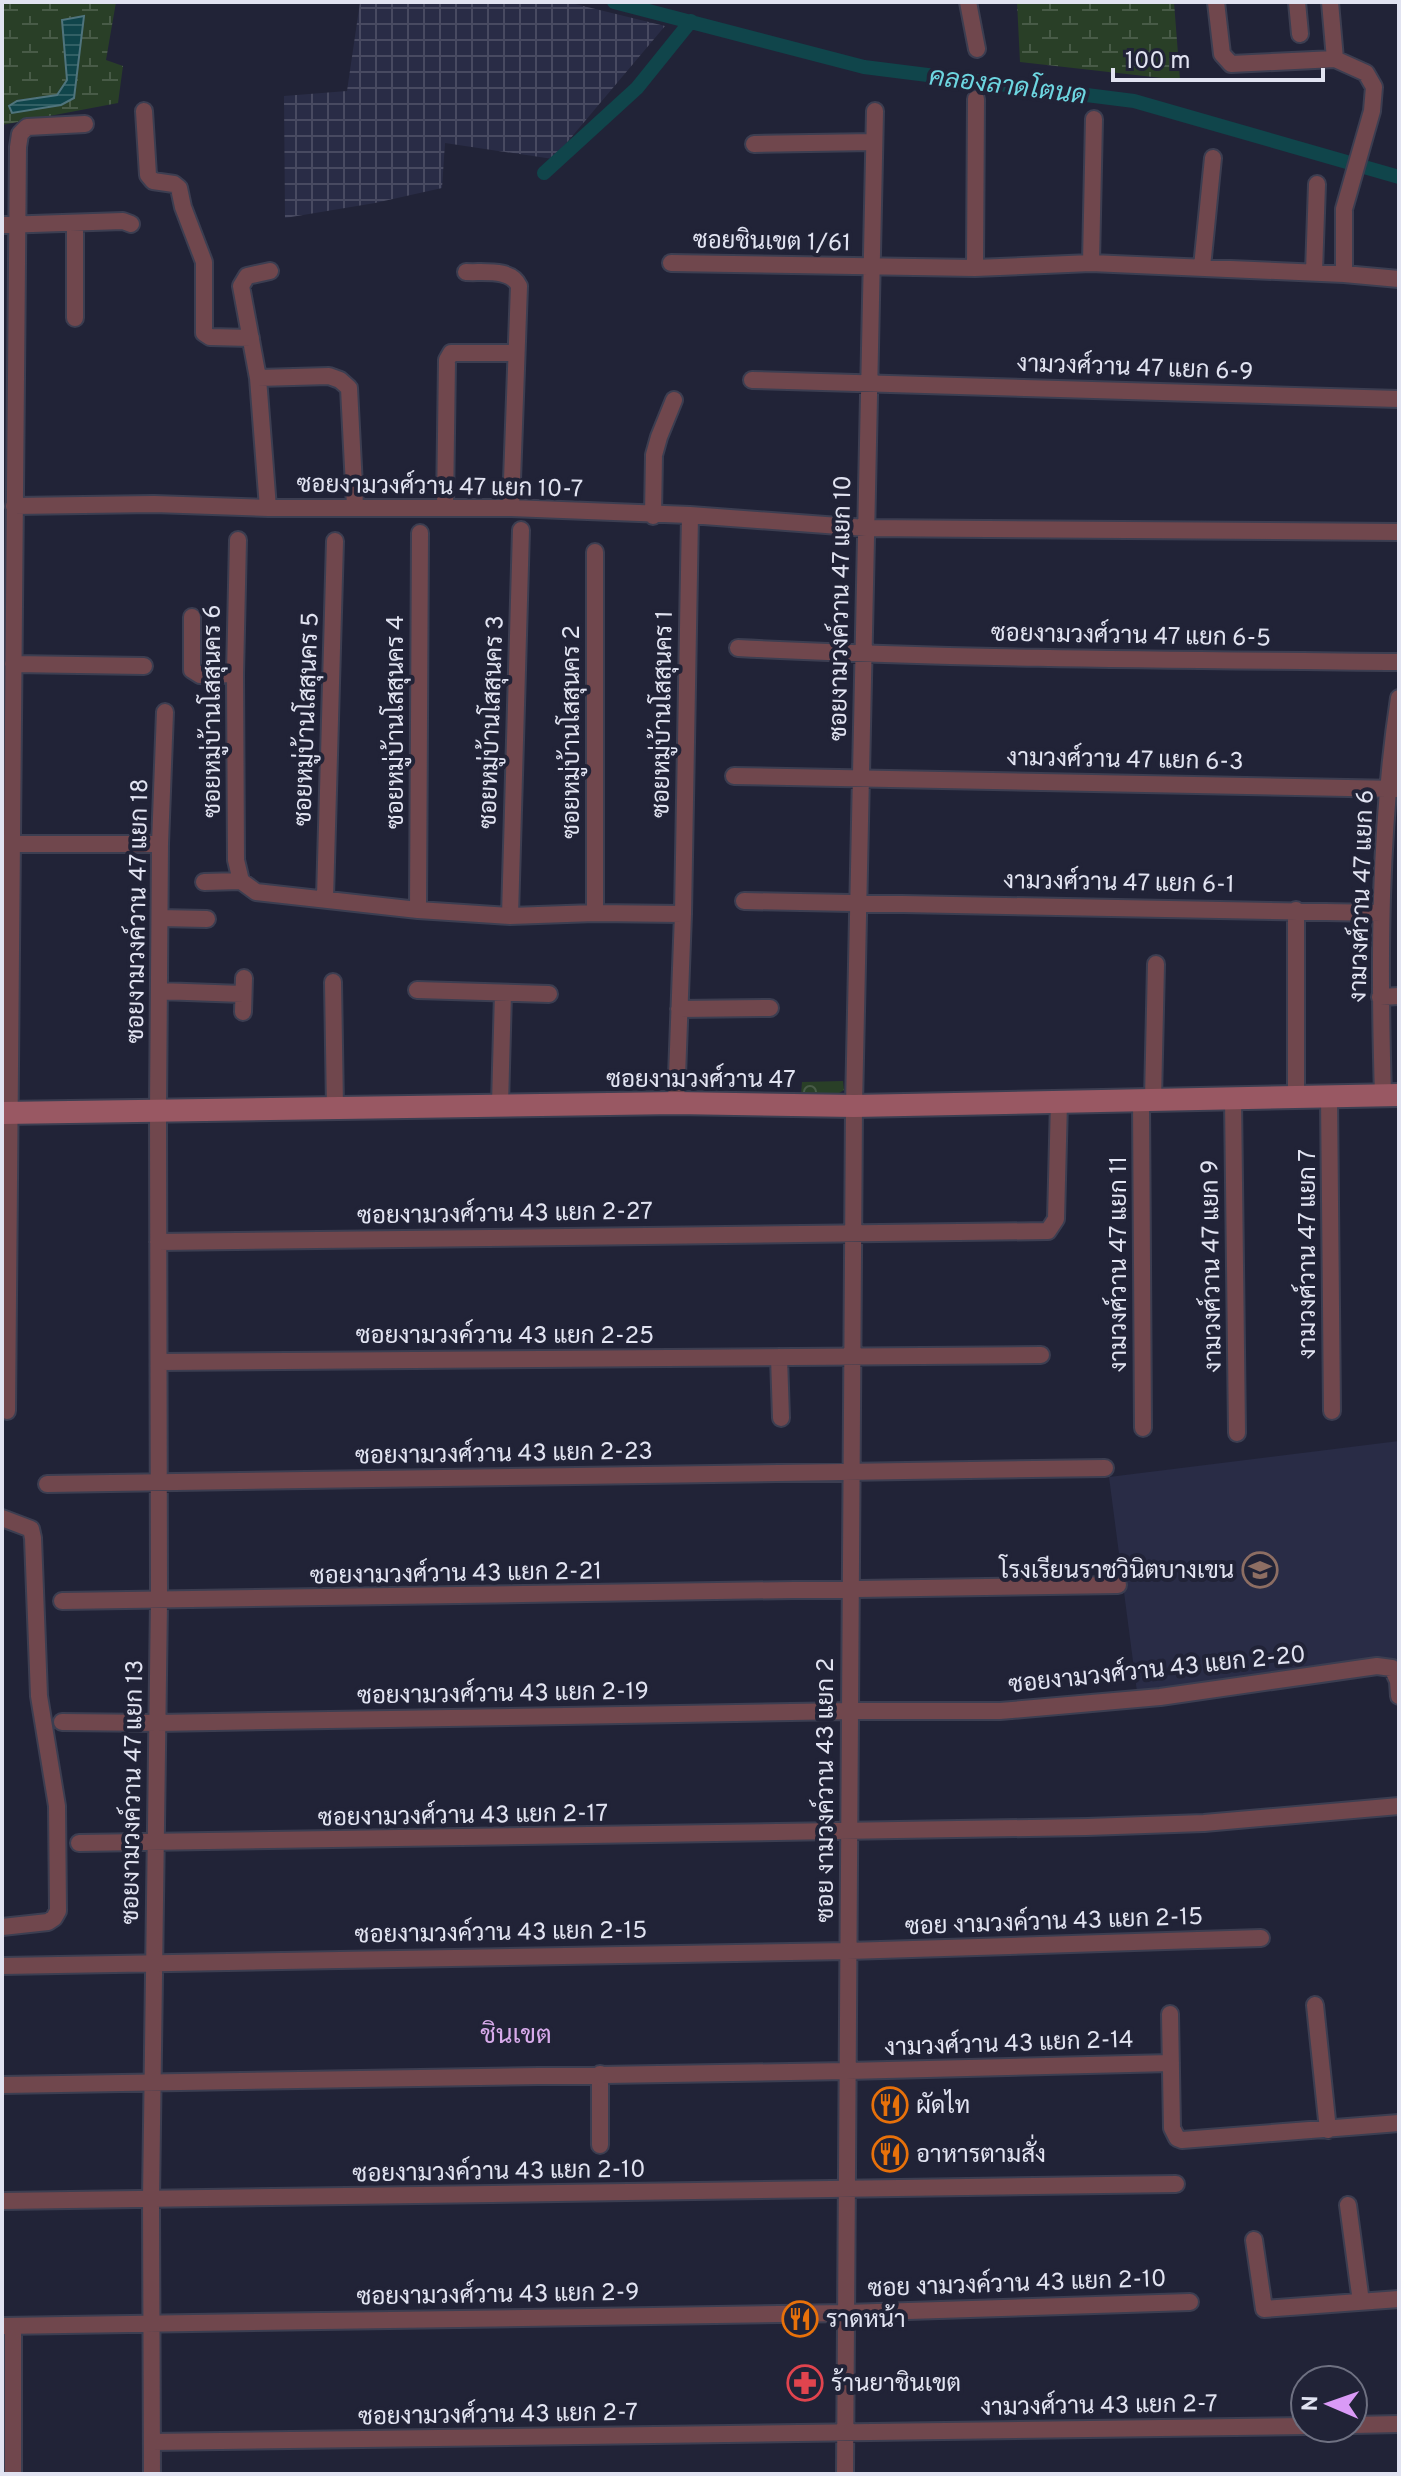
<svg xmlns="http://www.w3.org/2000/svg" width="1401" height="2476" font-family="Overpass,Sarabun,sans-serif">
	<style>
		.built { fill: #292c46 }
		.industrial { fill: url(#industrial-grid) }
		.forest { fill: url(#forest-crowns) }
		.wetland { fill: url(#wetland-marsh); fill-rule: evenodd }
		.water { fill: url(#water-rules); stroke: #4f747d; stroke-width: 2 }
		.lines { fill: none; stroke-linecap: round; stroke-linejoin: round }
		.canal { stroke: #10454b; stroke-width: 14 }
		.street-casing { stroke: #3c3e51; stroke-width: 20 }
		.secondary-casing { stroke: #3c3e51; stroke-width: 26 }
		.street { stroke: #70474d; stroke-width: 16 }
		.secondary { stroke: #995863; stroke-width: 22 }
		.labels { text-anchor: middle; stroke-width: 8; stroke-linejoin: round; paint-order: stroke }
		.street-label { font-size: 24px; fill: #e1e3f1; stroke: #212337 }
		.poi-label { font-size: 24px; fill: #e1e3f1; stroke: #212337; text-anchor: start }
		.water-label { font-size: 26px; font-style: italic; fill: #6dd6e1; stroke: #212337 }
		.neighbourhood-label { font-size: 26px; fill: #d8abeb; stroke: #212337 }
	</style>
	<defs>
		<pattern id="industrial-grid" width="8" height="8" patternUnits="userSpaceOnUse" patternTransform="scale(2)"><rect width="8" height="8" fill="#292c46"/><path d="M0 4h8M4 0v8" fill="none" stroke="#484a61"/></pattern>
		<pattern id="forest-crowns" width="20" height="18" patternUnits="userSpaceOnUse" patternTransform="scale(2)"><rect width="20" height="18" fill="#293f27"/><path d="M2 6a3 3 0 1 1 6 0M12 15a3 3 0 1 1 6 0" fill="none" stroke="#485b47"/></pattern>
		<pattern id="wetland-marsh" width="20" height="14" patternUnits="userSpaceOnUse" patternTransform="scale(2)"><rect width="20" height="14" fill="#293f27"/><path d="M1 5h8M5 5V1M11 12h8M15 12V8" fill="none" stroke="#485b47"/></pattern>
		<pattern id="water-rules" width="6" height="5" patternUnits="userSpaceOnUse" patternTransform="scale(2)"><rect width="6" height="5" fill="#10454b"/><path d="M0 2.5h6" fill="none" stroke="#326065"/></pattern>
	</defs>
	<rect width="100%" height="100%" fill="#212337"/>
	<path class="built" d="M 1399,1441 L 1399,1663 L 1137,1692 L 1109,1477 Z"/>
	<path class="industrial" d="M 360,2 L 567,2 L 665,26 L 553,159 L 445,143 L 442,188 L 375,203 L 285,218 L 284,96 L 347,91 Z"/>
	<path class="forest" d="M 843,1081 L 844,1090 L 839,1093 L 801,1095 L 802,1082 Z"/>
	<path class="wetland" d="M 2,2 L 116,2 L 106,60 L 123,66 L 118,103 L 2,125 ZM 62,21 L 74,98 L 61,105 L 12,113 L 17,100 L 57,95 L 67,81 Z
		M 1017,2 L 1174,2 L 1180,80 L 1020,62 Z"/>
	<path class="water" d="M 84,16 L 74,98 L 61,105 L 12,113 L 9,106 L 17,101 L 57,95 L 67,80 L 62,20 Z"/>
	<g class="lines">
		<path class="canal" d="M 614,2 L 864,67 L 1134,101 L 1399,177
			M 544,173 L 637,88 L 691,21"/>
		<defs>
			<path id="street" d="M 968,2 L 977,49
				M 1216,2 L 1222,54 L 1231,64 L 1335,59
				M 1297,2 L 1300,34
				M 1330,2 L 1335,59 L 1366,73 L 1374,87 L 1372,111 L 1344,209 L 1344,274
				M 144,111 L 148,175 L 153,181 L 174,184 L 179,188 L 183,207 L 204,262 L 204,333 L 210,337 L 251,338
				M 754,144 L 874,142
				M 2,225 L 123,221 L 131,224
				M 671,263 L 975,268 L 1091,263 L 1344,274 L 1399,279
				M 1091,263 L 1094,119
				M 1202,267 L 1213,158
				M 975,268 L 976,99
				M 466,272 C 483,273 511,268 519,286 L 511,508
				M 1314,272 L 1317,184
				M 75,318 L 75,223
				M 258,378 L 241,286 L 247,276 L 270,271
				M 752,380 L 1399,399
				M 14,506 L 154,504 L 268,508 L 511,508 L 690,515 L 866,528 L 1399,532
				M 445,507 L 447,360 L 451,353 L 516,353
				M 268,508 L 258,378 L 329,376 L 340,380 L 349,388 L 355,506
				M 653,516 L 654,455 L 659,437 L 674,400
				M 238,540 L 235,674 L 236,860 L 241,881
				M 192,617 L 192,670 L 200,675 L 235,674
				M 738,648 C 958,659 1179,660 1399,662
				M 13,664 L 144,666
				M 734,776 L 1399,789
				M 2,844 L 160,844
				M 241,881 L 256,892 L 418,910 L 510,916 L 595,913 L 683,914 L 676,1103
				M 204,882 L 241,881
				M 325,898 L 335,541
				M 744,901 L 1381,913
				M 418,910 L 420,533
				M 595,913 L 595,552
				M 683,914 L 690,515
				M 510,916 L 521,530
				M 160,918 L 207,919
				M 333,982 L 335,1108
				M 417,990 L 549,994
				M 159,991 L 243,994
				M 1380,997 L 1399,996
				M 679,1009 L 770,1008
				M 243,1012 L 244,978
				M 1383,1095 C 1379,963 1379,829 1399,698
				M 1329,1096 L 1332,1411
				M 1296,1097 L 1296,910
				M 1233,1098 L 1237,1433
				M 1141,1100 L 1143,1428
				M 1153,1100 L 1156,964
				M 500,1105 L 503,993
				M 158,1242 L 1048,1231 L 1056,1219 L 1059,1102
				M 779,1357 L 781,1418
				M 159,1362 L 1041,1355
				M 7,1411 L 18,147 L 20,134 L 27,127 L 85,124
				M 47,1484 L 1105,1468
				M 2,1518 L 31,1529 L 33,1538 L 39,1696 L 57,1806 L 58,1911 L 54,1918 L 48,1922 L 2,1927
				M 62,1601 L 1118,1585
				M 62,1722 L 157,1723 L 849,1711 L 1000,1711 L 1160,1697 L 1377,1666 L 1392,1668 L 1398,1681 L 1399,1696
				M 79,1843 L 1087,1827 L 1204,1823 L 1399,1806
				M 2,1966 L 848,1951 L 1261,1938
				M 1315,2005 L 1328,2130
				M 1170,2014 L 1172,2128 L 1177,2138 L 1182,2140 L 1399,2123
				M 600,2074 L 600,2145
				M 2,2085 L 847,2071 L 1171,2063
				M 2,2201 L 1176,2184
				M 1348,2205 L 1361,2302
				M 1254,2240 L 1264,2309 L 1399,2299
				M 2,2326 L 846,2313 L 1190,2302
				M 1353,2425 L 1399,2424
				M 152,2442 L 1305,2426
				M 13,2474 L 13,2326
				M 152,2474 L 151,2200 L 159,1601 L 158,1111 L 160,844 L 165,712
				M 845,2474 L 854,1106 L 875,111"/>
			<path id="secondary" d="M 2,1113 L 676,1103 L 854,1106 L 1399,1095"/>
		</defs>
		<use href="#street" class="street-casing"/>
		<use href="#secondary" class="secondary-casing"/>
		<use href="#street" class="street"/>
		<use href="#secondary" class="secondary"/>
	</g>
	<defs>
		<symbol id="school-ring" viewBox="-11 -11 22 22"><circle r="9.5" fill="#212337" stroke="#8d6e63" stroke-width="1.5"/><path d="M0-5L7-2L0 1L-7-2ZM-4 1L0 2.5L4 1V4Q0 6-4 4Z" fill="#8d6e63"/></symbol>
		<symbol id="restaurant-ring" viewBox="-11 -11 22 22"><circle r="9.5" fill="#212337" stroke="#e8710a" stroke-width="1.5"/><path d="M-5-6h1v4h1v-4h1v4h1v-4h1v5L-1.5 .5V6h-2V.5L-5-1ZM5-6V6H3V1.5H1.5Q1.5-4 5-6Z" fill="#e8710a"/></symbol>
		<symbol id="pharmacy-ring" viewBox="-11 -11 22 22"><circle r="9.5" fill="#212337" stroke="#e0444e" stroke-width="1.5"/><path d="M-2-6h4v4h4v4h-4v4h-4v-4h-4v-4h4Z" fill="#e0444e"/></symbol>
	</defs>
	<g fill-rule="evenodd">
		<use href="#school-ring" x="1240" y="1550" width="40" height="40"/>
		<use href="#restaurant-ring" x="870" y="2085" width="40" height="40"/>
		<use href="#restaurant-ring" x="870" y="2134" width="40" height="40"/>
		<use href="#restaurant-ring" x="780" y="2299" width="40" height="40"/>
		<use href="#pharmacy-ring" x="785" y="2363" width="40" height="40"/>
	</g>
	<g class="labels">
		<g class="street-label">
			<text transform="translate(772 241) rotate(1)" y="8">ซอยชินเขต 1/61</text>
			<text transform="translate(1135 367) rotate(2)" y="8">งามวงศ์วาน 47 แยก 6-9</text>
			<text transform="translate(440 486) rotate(1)" y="8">ซอยงามวงศ์วาน 47 แยก 10-7</text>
			<text transform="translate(840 608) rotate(-89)" y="8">ซอยงามวงค์วาน 47 แยก 10</text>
			<text transform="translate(1131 635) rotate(1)" y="8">ซอยงามวงศ์วาน 47 แยก 6-5</text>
			<text transform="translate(212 711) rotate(-90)" y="8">ซอยหมู่บ้านโสสุนคร 6</text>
			<text transform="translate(662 714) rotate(-89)" y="8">ซอยหมู่บ้านโสสุนคร 1</text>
			<text transform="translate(306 719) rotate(-88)" y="8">ซอยหมู่บ้านโสสุนคร 5</text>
			<text transform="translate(395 722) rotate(-90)" y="8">ซอยหมู่บ้านโสสุนคร 4</text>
			<text transform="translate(491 722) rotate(-88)" y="8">ซอยหมู่บ้านโสสุนคร 3</text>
			<text transform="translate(571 732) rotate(-90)" y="8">ซอยหมู่บ้านโสสุนคร 2</text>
			<text transform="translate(1125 759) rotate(1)" y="8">งามวงศ์วาน 47 แยก 6-3</text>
			<text transform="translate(1119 882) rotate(1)" y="8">งามวงศ์วาน 47 แยก 6-1</text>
			<text transform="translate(1361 896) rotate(-88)" y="8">งามวงศ์วาน 47 แยก 6</text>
			<text transform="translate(137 911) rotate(-89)" y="8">ซอยงามวงค์วาน 47 แยก 18</text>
			<text x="701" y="1087">ซอยงามวงศ์วาน 47</text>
			<text transform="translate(505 1213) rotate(-1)" y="8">ซอยงามวงศ์วาน 43 แยก 2-27</text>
			<text transform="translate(1307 1254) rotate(-90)" y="8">งามวงศ์วาน 47 แยก 7</text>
			<text transform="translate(1118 1264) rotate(-90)" y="8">งามวงศ์วาน 47 แยก 11</text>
			<text transform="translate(1211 1266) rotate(-91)" y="8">งามวงศ์วาน 47 แยก 9</text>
			<text x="505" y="1343">ซอยงามวงค์วาน 43 แยก 2-25</text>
			<text transform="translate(504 1453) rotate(-1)" y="8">ซอยงามวงศ์วาน 43 แยก 2-23</text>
			<text transform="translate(456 1573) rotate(-1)" y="8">ซอยงามวงศ์วาน 43 แยก 2-21</text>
			<text transform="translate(1157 1669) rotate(-6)" y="8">ซอยงามวงศ์วาน 43 แยก 2-20</text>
			<text transform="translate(503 1693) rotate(-1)" y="8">ซอยงามวงศ์วาน 43 แยก 2-19</text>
			<text transform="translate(825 1790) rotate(-90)" y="8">ซอย งามวงค์วาน 43 แยก 2</text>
			<text transform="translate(132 1792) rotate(-89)" y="8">ซอยงามวงค์วาน 47 แยก 13</text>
			<text transform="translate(463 1815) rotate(-1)" y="8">ซอยงามวงศ์วาน 43 แยก 2-17</text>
			<text transform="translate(1054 1921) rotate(-2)" y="8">ซอย งามวงค์วาน 43 แยก 2-15</text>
			<text transform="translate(501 1932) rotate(-1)" y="8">ซอยงามวงค์วาน 43 แยก 2-15</text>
			<text transform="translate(1009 2043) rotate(-2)" y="8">งามวงศ์วาน 43 แยก 2-14</text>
			<text transform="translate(499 2171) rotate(-1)" y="8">ซอยงามวงค์วาน 43 แยก 2-10</text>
			<text transform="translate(1017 2283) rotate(-2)" y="8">ซอย งามวงค์วาน 43 แยก 2-10</text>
			<text transform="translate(498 2294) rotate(-1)" y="8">ซอยงามวงศ์วาน 43 แยก 2-9</text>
			<text transform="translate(1099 2405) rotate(-1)" y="8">งามวงศ์วาน 43 แยก 2-7</text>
			<text transform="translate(498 2414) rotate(-1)" y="8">ซอยงามวงศ์วาน 43 แยก 2-7</text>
		</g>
		<g class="poi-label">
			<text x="1234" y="1578" text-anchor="end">โรงเรียนราชวินิตบางเขน</text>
			<text x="916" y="2113">ผัดไท</text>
			<text x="916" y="2162">อาหารตามสั่ง</text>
			<text x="826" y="2327">ราดหน้า</text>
			<text x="831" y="2391">ร้านยาชินเขต</text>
		</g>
		<g class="water-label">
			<text transform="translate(1008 85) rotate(7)" y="9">คลองลาดโตนด</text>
		</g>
		<g class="neighbourhood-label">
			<text x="516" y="2043">ชินเขต</text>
		</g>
	</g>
	<rect width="1401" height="2476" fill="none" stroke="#e1e3f1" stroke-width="8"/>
	<g transform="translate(1329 2404) rotate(272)"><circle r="38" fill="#212337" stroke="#6e7081" stroke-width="2"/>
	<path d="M0-6L14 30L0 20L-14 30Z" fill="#da9af6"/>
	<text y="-12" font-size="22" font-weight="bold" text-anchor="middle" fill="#e1e3f1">N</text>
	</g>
	<path d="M1113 68v12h210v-12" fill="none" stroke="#e1e3f1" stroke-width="4"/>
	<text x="1125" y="68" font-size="24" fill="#e1e3f1" stroke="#212337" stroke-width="6" paint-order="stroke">100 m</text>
</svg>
